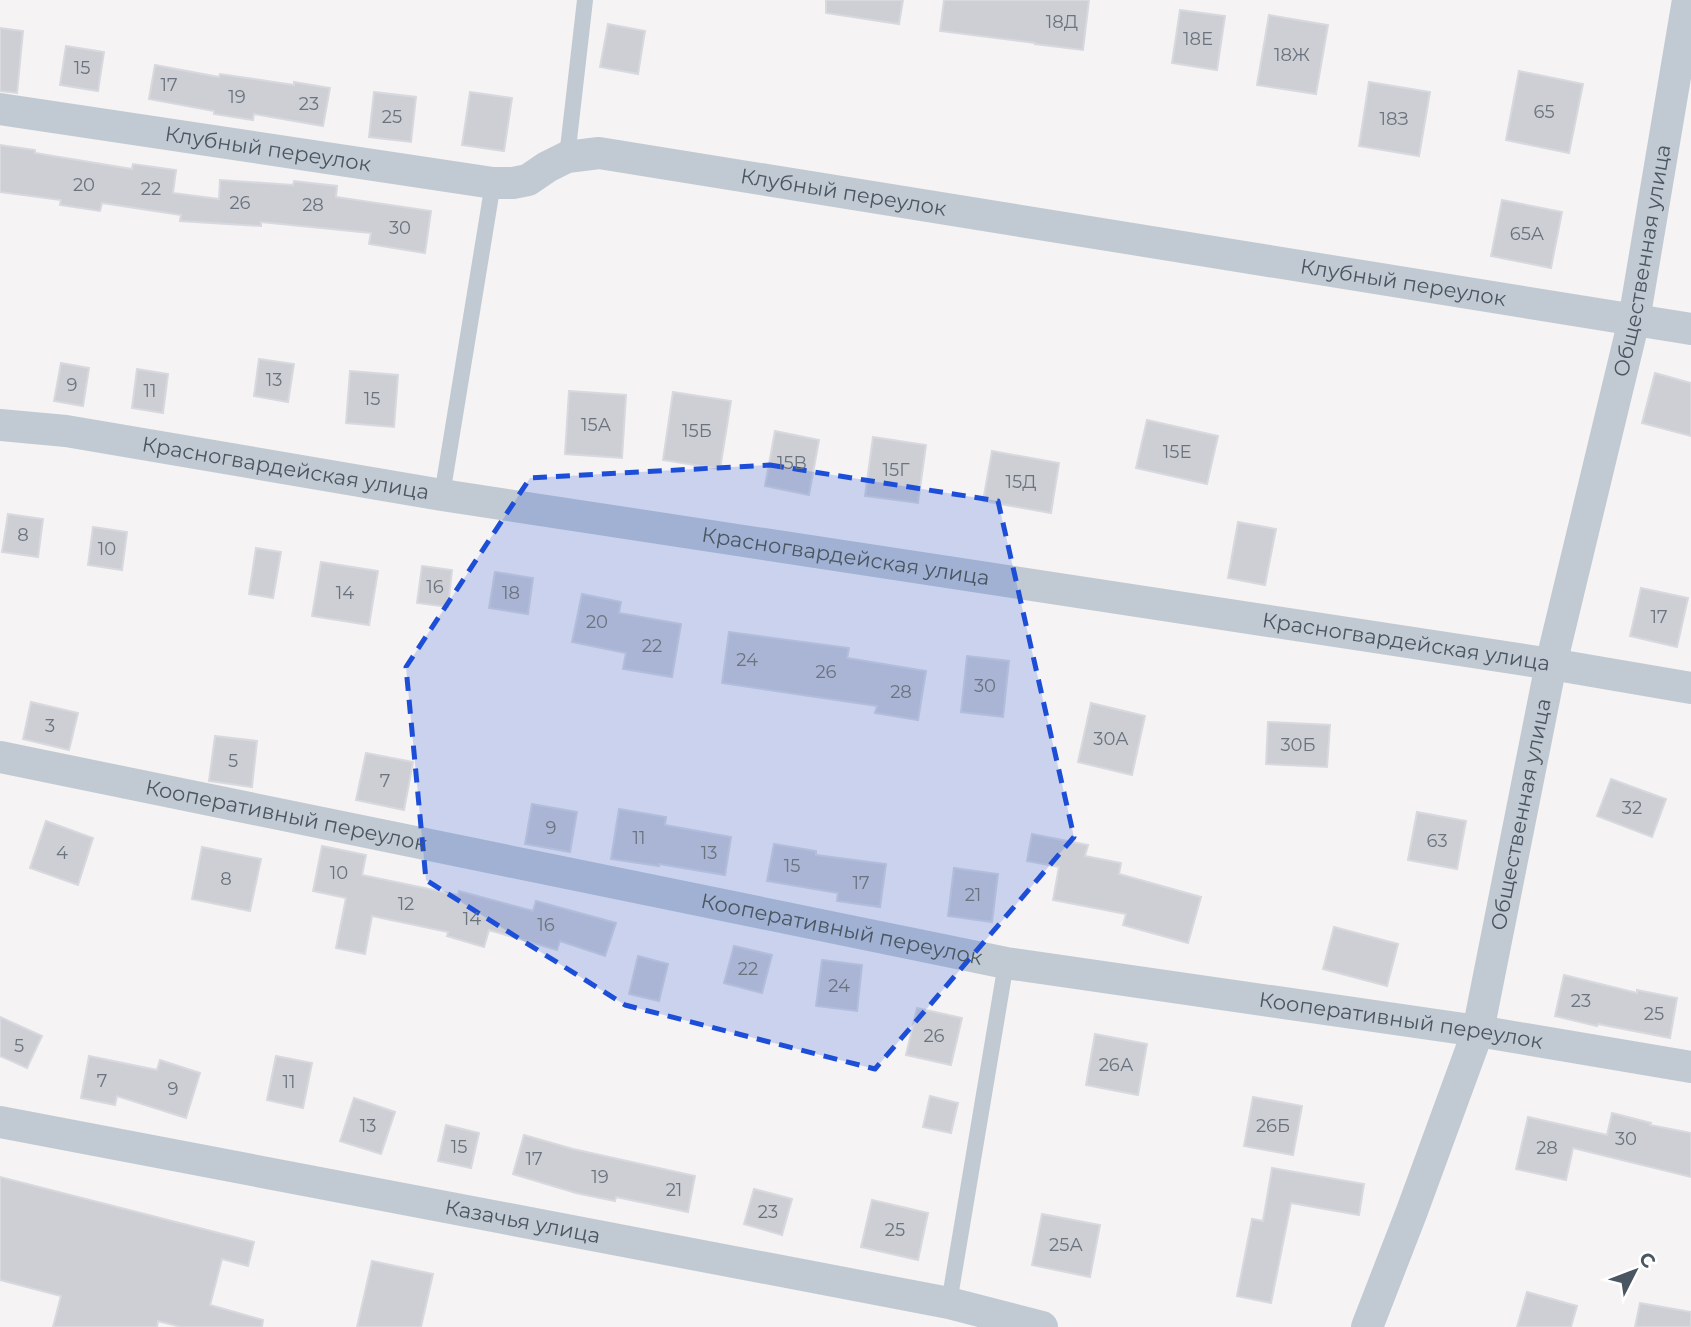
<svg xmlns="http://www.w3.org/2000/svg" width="1691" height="1327" font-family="Montserrat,sans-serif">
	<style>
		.building { fill: #cdcfd5; stroke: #d7d9de; stroke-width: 2 }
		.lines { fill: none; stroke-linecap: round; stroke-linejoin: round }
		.lane { stroke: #c1cad2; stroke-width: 16 }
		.street { stroke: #c1cad2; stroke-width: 32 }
		.marked { fill: #1d4ed8; fill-opacity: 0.2; stroke: #1d4ed8; stroke-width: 5; stroke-dasharray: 14 9; stroke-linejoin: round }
		.labels { text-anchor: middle; stroke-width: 5; stroke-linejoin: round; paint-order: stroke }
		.number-label { font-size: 18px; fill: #6b747e }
		.street-label { font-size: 21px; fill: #4a5661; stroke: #fff }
	</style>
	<rect width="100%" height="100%" fill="#f5f3f3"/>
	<path class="building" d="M 826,0 L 903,0 L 899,24 L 826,13 Z
		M 944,0 L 1089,0 L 1083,50 L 1035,44 L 1035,43 L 940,31 Z
		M 1180,10 L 1225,16 L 1217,70 L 1172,63 Z
		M 1269,15 L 1328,25 L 1316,94 L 1257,85 Z
		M 608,24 L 645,31 L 638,74 L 600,67 Z
		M 0,28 L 23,31 L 17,93 L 0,91 Z
		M 66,46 L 104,52 L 98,91 L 60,85 Z
		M 155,65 L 219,77 L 220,74 L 294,85 L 294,82 L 330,88 L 323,126 L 254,114 L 253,120 L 214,114 L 214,111 L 149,99 Z
		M 1519,71 L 1583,84 L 1569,153 L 1506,140 Z
		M 1369,82 L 1430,92 L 1419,156 L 1359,146 Z
		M 374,92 L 416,97 L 411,142 L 369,137 Z
		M 470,92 L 512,98 L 504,151 L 462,145 Z
		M 0,145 L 35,150 L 35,153 L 132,169 L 133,164 L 176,170 L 173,193 L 219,199 L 220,180 L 293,185 L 294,181 L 337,186 L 336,197 L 431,211 L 425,253 L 369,244 L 371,233 L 261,222 L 261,226 L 180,221 L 181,215 L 102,203 L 100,211 L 60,205 L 61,200 L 0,192 Z
		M 1502,200 L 1562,212 L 1551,268 L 1491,256 Z
		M 259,359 L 294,364 L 288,402 L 254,396 Z
		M 61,363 L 89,368 L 83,406 L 54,401 Z
		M 137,369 L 168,374 L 163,413 L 132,408 Z
		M 350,371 L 398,375 L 394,427 L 346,423 Z
		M 1655,373 L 1691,383 L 1691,436 L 1642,423 Z
		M 569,391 L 626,395 L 622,458 L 565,454 Z
		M 673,392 L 731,401 L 720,469 L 663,460 Z
		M 1147,420 L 1218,436 L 1207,484 L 1136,468 Z
		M 775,431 L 819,440 L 809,495 L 765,486 Z
		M 873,437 L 926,445 L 918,503 L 865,496 Z
		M 992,451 L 1059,463 L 1051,513 L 983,501 Z
		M 8,514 L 43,519 L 38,557 L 2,552 Z
		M 1238,522 L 1276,529 L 1265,585 L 1228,578 Z
		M 93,527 L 127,532 L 122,570 L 88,565 Z
		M 256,548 L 281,552 L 273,598 L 249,594 Z
		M 321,562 L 378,571 L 369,625 L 312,616 Z
		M 422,566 L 452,570 L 448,607 L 417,603 Z
		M 495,572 L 533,578 L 528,614 L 489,608 Z
		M 1641,588 L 1688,598 L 1677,647 L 1630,636 Z
		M 582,594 L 621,602 L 619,613 L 681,624 L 672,677 L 623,669 L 626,653 L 572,642 Z
		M 729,632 L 849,648 L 847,658 L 926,671 L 918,720 L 875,713 L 877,706 L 722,683 Z
		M 967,656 L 1009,661 L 1003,717 L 961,712 Z
		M 31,702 L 78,713 L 69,750 L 23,739 Z
		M 1091,703 L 1145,716 L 1132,775 L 1078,762 Z
		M 1268,722 L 1330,725 L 1327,767 L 1266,764 Z
		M 215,736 L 257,741 L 252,787 L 209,781 Z
		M 366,753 L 413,762 L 404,810 L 356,800 Z
		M 1611,779 L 1666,799 L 1652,837 L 1597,816 Z
		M 532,804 L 577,812 L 570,852 L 525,844 Z
		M 619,809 L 666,817 L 665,825 L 731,837 L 725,875 L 659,864 L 659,866 L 611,859 Z
		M 1417,812 L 1466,821 L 1457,869 L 1408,860 Z
		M 46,821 L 93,838 L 78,885 L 30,868 Z
		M 1032,834 L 1088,845 L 1085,856 L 1121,863 L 1119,874 L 1201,897 L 1188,943 L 1123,925 L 1126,914 L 1053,900 L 1059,867 L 1027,861 Z
		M 774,844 L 816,851 L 816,855 L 886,864 L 880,907 L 837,901 L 838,893 L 767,881 Z
		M 322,846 L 366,855 L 362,875 L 458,895 L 459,891 L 533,911 L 536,901 L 616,923 L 605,956 L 560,941 L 557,950 L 489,930 L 484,947 L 447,936 L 448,932 L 372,916 L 365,954 L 336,948 L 346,898 L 313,891 Z
		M 202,847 L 261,859 L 250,911 L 192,899 Z
		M 954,868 L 998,874 L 992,922 L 948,916 Z
		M 1334,927 L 1398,944 L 1387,986 L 1323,969 Z
		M 734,946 L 772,955 L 762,993 L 724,983 Z
		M 638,956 L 668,964 L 659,1001 L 629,994 Z
		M 822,960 L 862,965 L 857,1011 L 816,1006 Z
		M 1564,975 L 1637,993 L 1637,990 L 1677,998 L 1670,1038 L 1598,1024 L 1597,1026 L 1555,1016 Z
		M 917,1008 L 962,1018 L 951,1065 L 906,1055 Z
		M 0,1017 L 42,1036 L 27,1068 L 0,1056 Z
		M 1095,1034 L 1147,1044 L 1138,1095 L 1086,1085 Z
		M 89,1056 L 157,1070 L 160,1060 L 200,1073 L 186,1118 L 117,1096 L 115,1105 L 81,1098 Z
		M 276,1056 L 312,1063 L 303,1108 L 267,1100 Z
		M 930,1096 L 958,1103 L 951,1133 L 923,1127 Z
		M 1253,1097 L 1302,1106 L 1293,1155 L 1244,1146 Z
		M 354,1098 L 395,1112 L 381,1154 L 340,1141 Z
		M 1612,1113 L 1651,1123 L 1650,1125 L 1691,1133 L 1691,1177 L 1573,1148 L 1566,1180 L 1516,1169 L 1528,1117 L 1607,1135 Z
		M 446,1125 L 479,1133 L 471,1168 L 438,1161 Z
		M 524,1135 L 573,1149 L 695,1176 L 688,1212 L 616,1197 L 615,1201 L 576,1193 L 513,1174 Z
		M 1272,1168 L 1364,1184 L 1359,1215 L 1291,1203 L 1271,1303 L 1237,1296 L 1252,1219 L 1263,1221 Z
		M 0,1177 L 254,1242 L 248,1266 L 222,1259 L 210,1305 L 263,1320 L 262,1327 L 181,1327 L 158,1321 L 157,1327 L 53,1327 L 61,1296 L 0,1280 Z
		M 754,1189 L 792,1199 L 782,1235 L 744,1224 Z
		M 872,1200 L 928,1213 L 918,1260 L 861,1247 Z
		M 1042,1214 L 1100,1225 L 1090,1277 L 1032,1265 Z
		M 372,1261 L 433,1274 L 421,1327 L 357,1327 Z
		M 1527,1292 L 1577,1306 L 1571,1327 L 1517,1327 Z
		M 1640,1303 L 1691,1312 L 1691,1327 L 1635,1327 Z"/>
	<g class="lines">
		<path class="lane" d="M 567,157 L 585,0
			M 442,495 L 493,183
			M 949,1303 L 1006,963"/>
		<g class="street">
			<path id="s1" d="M 0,109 L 493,183 L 513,183 L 528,180 L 547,167 L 567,157 L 599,153 L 1691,329"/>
			<path id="s2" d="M 0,425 L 66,431 L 442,495 L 1551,664 L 1691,688"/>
			<path id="s3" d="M 0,757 L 1006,963 L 1478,1031 L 1691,1067"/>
			<path id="s4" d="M 0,1122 L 949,1303 L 1042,1327"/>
			<path id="s5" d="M 1367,1327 L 1412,1211 L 1478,1031 L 1551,664 L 1634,320 L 1688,0"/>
		</g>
	</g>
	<path class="marked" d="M 770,465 L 998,501 L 1074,837 L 875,1069 L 625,1005 L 426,880 L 406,667 L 530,478 Z"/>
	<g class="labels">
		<g class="number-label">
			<text x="1062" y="28">18Д</text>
			<text x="1198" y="45">18Е</text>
			<text x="1292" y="61">18Ж</text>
			<text x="82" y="74">15</text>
			<text x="169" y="91">17</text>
			<text x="237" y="103">19</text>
			<text x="309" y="110">23</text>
			<text x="1544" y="118">65</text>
			<text x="392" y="123">25</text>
			<text x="1394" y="125">18З</text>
			<text x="84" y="191">20</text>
			<text x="151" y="195">22</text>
			<text x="240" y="209">26</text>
			<text x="313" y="211">28</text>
			<text x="400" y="234">30</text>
			<text x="1527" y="240">65А</text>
			<text x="274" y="386">13</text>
			<text x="72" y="391">9</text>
			<text x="150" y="397">11</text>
			<text x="372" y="405">15</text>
			<text x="596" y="431">15А</text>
			<text x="697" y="437">15Б</text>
			<text x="1177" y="458">15Е</text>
			<text x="792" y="469">15В</text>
			<text x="896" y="476">15Г</text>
			<text x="1021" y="488">15Д</text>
			<text x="23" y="541">8</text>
			<text x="107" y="555">10</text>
			<text x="435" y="593">16</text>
			<text x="345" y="599">14</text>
			<text x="511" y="599">18</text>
			<text x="1659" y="623">17</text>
			<text x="597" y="628">20</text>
			<text x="652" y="652">22</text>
			<text x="747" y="666">24</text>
			<text x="826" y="678">26</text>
			<text x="985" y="692">30</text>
			<text x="901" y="698">28</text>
			<text x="50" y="732">3</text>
			<text x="1111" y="745">30А</text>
			<text x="1298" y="751">30Б</text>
			<text x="233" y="767">5</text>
			<text x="385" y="787">7</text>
			<text x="1632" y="814">32</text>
			<text x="551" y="834">9</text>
			<text x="639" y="844">11</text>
			<text x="1437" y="847">63</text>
			<text x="62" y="859">4</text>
			<text x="709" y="859">13</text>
			<text x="792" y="872">15</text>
			<text x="339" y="879">10</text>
			<text x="226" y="885">8</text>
			<text x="861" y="889">17</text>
			<text x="973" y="901">21</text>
			<text x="406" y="910">12</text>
			<text x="472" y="925">14</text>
			<text x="546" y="931">16</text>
			<text x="748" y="975">22</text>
			<text x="839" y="992">24</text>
			<text x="1581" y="1007">23</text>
			<text x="1654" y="1020">25</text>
			<text x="934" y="1042">26</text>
			<text x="19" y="1052">5</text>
			<text x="1116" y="1071">26А</text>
			<text x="102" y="1087">7</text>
			<text x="289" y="1088">11</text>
			<text x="173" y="1095">9</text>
			<text x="368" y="1132">13</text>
			<text x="1273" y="1132">26Б</text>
			<text x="1626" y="1145">30</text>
			<text x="459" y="1153">15</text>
			<text x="1547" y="1154">28</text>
			<text x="534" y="1165">17</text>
			<text x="600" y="1183">19</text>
			<text x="674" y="1196">21</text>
			<text x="768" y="1218">23</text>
			<text x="895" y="1236">25</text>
			<text x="1066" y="1251">25А</text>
		</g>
		<g class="street-label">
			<text dy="7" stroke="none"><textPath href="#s1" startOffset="271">Клубный переулок</textPath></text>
			<text dy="7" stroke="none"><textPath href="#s1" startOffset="859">Клубный переулок</textPath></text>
			<text dy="7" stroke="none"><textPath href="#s5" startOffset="1104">Общественная улица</textPath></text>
			<text dy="7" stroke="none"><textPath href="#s1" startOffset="1426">Клубный переулок</textPath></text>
			<text dy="7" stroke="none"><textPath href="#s2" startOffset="289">Красногвардейская улица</textPath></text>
			<text dy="7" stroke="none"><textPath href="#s2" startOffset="856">Красногвардейская улица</textPath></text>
			<text dy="7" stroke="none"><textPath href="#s2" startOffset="1423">Красногвардейская улица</textPath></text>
			<text dy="7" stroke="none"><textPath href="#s5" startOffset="537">Общественная улица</textPath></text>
			<text dy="7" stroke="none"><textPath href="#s3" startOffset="292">Кооперативный переулок</textPath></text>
			<text dy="7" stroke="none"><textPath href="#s3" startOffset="859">Кооперативный переулок</textPath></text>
			<text dy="7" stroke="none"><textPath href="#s3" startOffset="1426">Кооперативный переулок</textPath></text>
			<text dy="7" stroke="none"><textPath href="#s4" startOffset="532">Казачья улица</textPath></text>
		</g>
	</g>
	<g transform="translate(1635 1271) rotate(48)" stroke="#ffffff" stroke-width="5" paint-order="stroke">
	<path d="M0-5L12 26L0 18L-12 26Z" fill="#4a5661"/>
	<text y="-10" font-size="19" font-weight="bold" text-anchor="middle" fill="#4a5661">С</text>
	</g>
</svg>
